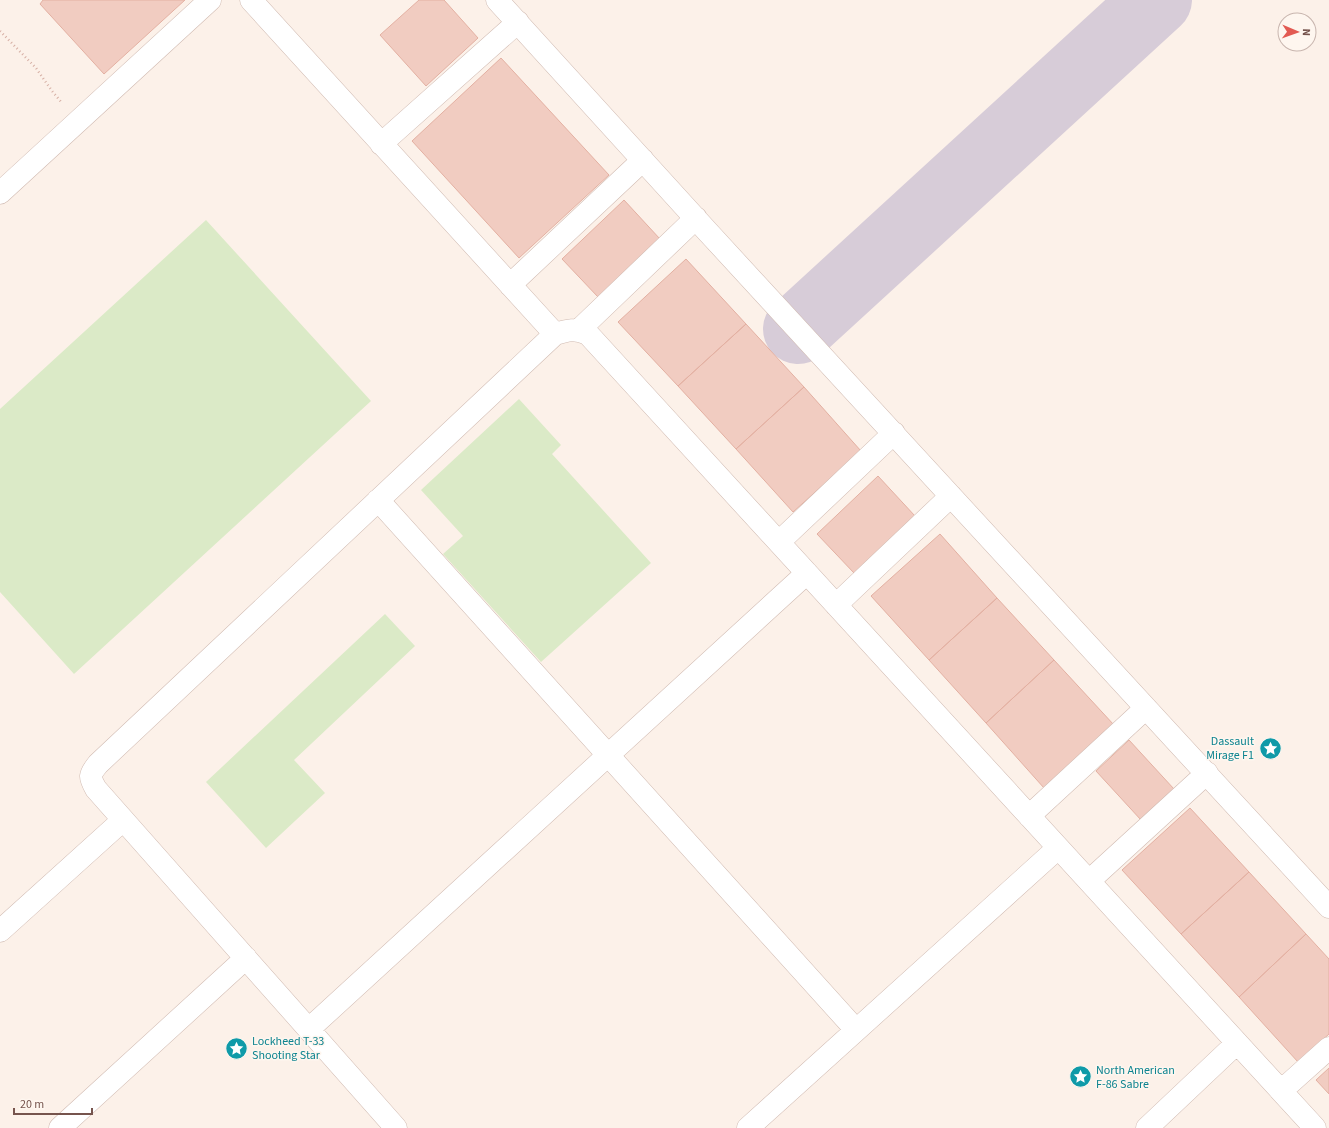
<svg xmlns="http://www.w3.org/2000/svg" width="1329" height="1128" font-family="'Source Sans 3',sans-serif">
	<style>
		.green { fill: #dbeac7 }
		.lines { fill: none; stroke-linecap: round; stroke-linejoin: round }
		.taxiway { stroke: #d7ccd8; stroke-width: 70 }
		.building { fill: #f1ccc1; stroke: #e3b0a2 }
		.minor-casing { stroke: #d0bab1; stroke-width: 23 }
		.path { stroke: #d6afa4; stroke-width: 2.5; stroke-dasharray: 1 3; stroke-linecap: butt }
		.minor { stroke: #fff; stroke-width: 22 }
		.labels { text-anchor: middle; stroke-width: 3; stroke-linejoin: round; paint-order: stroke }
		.culture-label { font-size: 12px; fill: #0d838f; stroke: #fef6ef; text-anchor: start }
	</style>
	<rect width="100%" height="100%" fill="#fcf1e9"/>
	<path class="green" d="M 206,220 L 371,401 L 74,674 L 0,592 L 0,409 Z
		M 519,399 L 561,445 L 552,454 L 651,563 L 541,662 L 443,554 L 463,536 L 421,490 Z
		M 385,614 L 415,646 L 294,760 L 325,793 L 266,848 L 206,782 Z"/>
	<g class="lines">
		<path class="taxiway" d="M 798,329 L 1157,0"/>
	</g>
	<path class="building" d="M 43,0 L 185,0 L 104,74 L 40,4 Z
		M 419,0 L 444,0 L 478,38 L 426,86 L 380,35 Z
		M 501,58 L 609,175 L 519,258 L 412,141 Z
		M 624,200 L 660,239 L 598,297 L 562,259 Z
		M 686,259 L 746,324 L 678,386 L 618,322 Z
		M 746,324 L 804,387 L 736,449 L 678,386 Z
		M 804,387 L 861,451 L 793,512 L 736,449 Z
		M 878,476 L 915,516 L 854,573 L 817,534 Z
		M 940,534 L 997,598 L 929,660 L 871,596 Z
		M 997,598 L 1054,660 L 986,723 L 929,660 Z
		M 1054,660 L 1114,725 L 1044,788 L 986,723 Z
		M 1129,740 L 1174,789 L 1141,820 L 1096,771 Z
		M 1190,808 L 1249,872 L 1181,934 L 1122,870 Z
		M 1249,872 L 1306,934 L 1239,997 L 1181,934 Z
		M 1306,934 L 1329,959 L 1329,1034 L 1298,1062 L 1239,997 Z
		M 1329,1068 L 1329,1094 L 1316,1080 Z"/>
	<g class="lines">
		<defs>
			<path id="minor" d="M 251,0 L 555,334
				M 497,0 L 707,231 L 1329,907
				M 381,144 L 518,22
				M 0,193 L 210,0
				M 510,285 L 643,160
				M 579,330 L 696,218
				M 378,500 L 856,1030
				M 779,542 L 894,433
				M 836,605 L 951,496
				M 1029,816 L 1146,708
				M 1089,881 L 1207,773
				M 0,931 L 123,820
				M 309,1029 L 807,573
				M 1281,1091 L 1329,1048
				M 60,1128 L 246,958
				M 396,1128 L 96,789 C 89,777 89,775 98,764 L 555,334 C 568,330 575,328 588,334 L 1315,1128
				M 748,1128 L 1058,848
				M 1147,1128 L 1237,1043"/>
		</defs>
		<use href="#minor" class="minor-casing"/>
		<path class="path" d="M 0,31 L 36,68 L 52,91 L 62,103"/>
		<use href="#minor" class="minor"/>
	</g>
	<defs>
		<symbol id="sight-disc" viewBox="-11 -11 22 22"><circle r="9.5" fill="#0f9aa8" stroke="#fef6ef"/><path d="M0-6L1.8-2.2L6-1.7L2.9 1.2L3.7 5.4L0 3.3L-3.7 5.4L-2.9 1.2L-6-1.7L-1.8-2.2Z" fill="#fff"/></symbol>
	</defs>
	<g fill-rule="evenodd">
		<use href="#sight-disc" x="1258" y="736" width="25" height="25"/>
		<use href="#sight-disc" x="224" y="1036" width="25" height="25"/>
		<use href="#sight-disc" x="1068" y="1064" width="25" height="25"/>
	</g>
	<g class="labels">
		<g class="culture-label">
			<text x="1254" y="745" text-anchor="end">Dassault<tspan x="1254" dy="14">Mirage F1</tspan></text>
			<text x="252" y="1045">Lockheed T-33<tspan x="252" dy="14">Shooting Star</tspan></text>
			<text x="1096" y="1074">North American<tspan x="1096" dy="14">F-86 Sabre</tspan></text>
		</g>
	</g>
	<g transform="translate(1297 32) rotate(92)"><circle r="19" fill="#fef6ef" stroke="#c8b5ae"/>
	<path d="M0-3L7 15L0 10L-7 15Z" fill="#e25a52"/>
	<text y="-6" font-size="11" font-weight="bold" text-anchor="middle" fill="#76544d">N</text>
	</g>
	<path d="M14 1108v6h78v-6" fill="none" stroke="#76544d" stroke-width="2"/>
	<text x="20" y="1108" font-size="12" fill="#76544d" stroke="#fef6ef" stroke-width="3" paint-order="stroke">20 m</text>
</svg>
